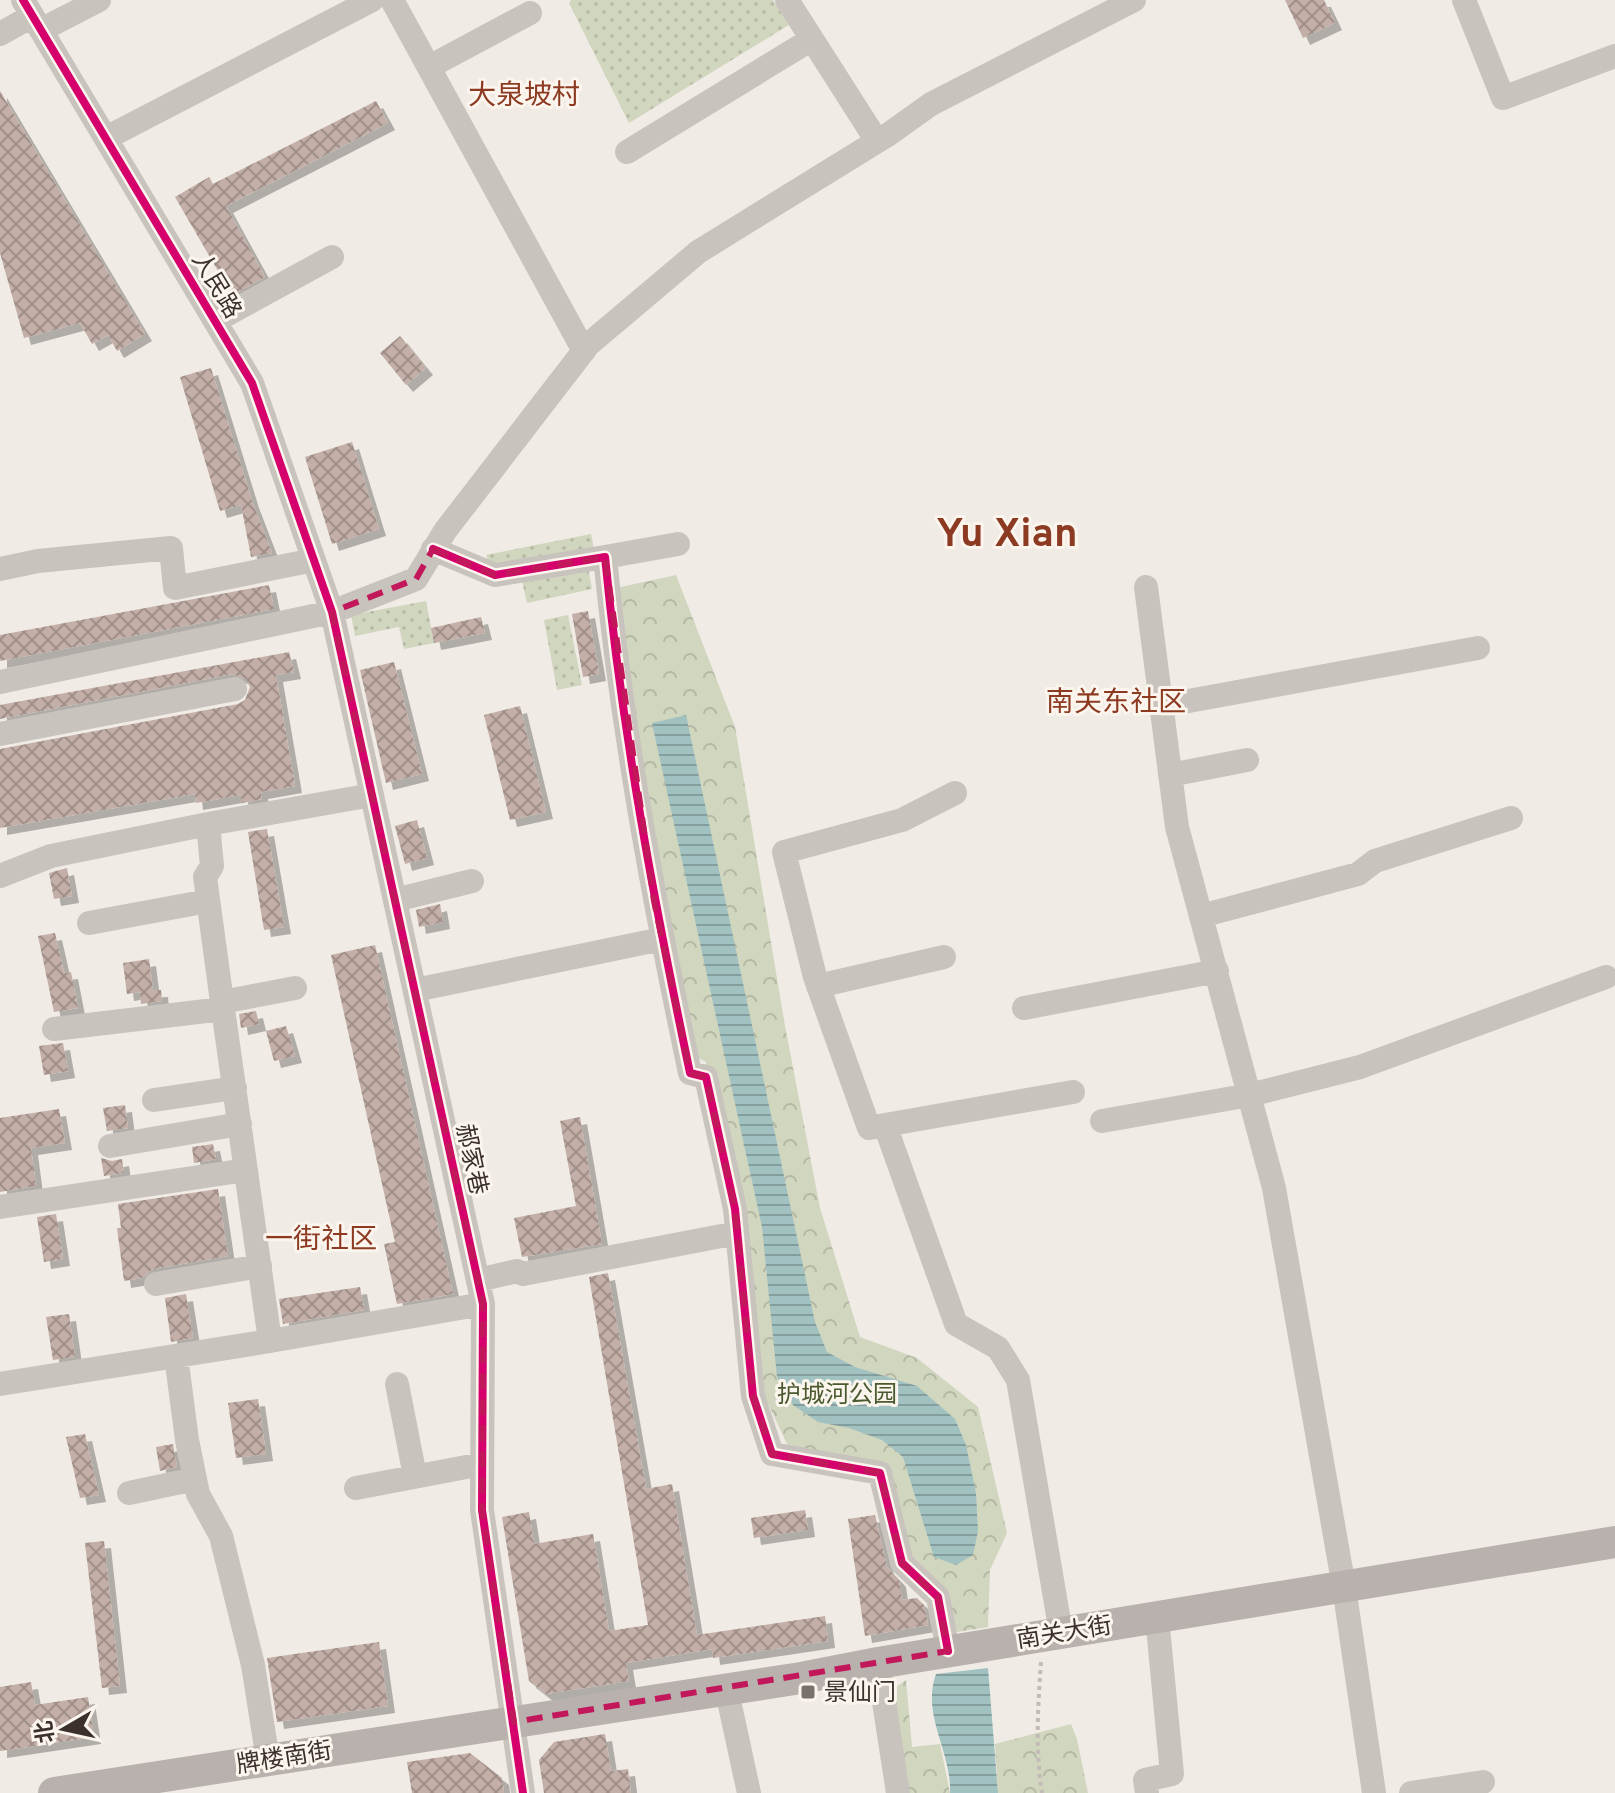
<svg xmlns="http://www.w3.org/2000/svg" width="1615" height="1793" font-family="Overpass,'Noto Sans SC',sans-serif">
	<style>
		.grass { fill: url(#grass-dots) }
		.park { fill: url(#park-crowns) }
		.water { fill: url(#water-rules) }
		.building { fill: url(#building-cross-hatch); filter: url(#shadow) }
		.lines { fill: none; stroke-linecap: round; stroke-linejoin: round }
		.path { stroke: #c2bbb6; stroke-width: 4; stroke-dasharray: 4 4; stroke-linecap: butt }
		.minor { stroke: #c9c3be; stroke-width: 24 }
		.major { stroke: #b8b1ad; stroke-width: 32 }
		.cycleway-casing { stroke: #fbf5ee; stroke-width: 13 }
		.cycleway { stroke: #d6006c; stroke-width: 8 }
		.marked { fill: none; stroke: #c2185b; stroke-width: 6; stroke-dasharray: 16 10; stroke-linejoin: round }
		.poi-dot { fill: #7a716c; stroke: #fbf5ee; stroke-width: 3 }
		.labels { text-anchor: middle; stroke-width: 6; stroke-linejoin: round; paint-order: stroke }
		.street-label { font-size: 24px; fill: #3b302b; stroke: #fbf5ee }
		.park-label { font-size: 24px; fill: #4a5a2e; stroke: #fbf5ee }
		.poi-label { font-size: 24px; fill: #3b302b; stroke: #fbf5ee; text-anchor: start }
		.quarter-label { font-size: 28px; fill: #8c3b22; stroke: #fbf5ee }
		.town-label { font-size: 40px; font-weight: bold; fill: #8c3b22; stroke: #fbf5ee }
	</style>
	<defs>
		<pattern id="grass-dots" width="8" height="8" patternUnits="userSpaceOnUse" patternTransform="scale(2)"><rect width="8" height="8" fill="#d1d6bf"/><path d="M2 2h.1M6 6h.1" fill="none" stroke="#b4b8a4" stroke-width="1.8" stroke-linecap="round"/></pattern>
		<pattern id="park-crowns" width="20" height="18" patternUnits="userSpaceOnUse" patternTransform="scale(2)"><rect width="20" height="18" fill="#d1d6bf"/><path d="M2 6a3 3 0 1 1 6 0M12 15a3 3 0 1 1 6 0" fill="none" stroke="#b4b8a4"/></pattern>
		<pattern id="water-rules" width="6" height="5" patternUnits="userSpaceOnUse" patternTransform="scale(2)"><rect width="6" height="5" fill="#a1c2c1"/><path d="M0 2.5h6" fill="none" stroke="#849e9d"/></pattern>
		<pattern id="building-cross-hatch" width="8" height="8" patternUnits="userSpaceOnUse" patternTransform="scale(2)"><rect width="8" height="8" fill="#c3afa7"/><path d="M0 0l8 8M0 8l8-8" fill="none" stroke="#a08f88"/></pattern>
		<filter id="shadow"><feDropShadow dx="7" dy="7" stdDeviation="0" flood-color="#0004"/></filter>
	</defs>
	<rect width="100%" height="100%" fill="#f0ebe5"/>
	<path class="grass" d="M 571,0 L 773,0 L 789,25 L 629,123 L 569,3 Z
		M 591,534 L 594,549 L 492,569 L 486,555 Z
		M 588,567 L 592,589 L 527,603 L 522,581 Z
		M 426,601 L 434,643 L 404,649 L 399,627 L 355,636 L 351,615 Z
		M 568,615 L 582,685 L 557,690 L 544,620 Z"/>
	<path class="park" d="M 676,575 L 735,727 L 785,1026 L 820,1208 L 860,1337 L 917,1358 L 978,1407 L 1007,1533 L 990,1570 L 988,1627 L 951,1633 L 914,1565 L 891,1472 L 788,1446 L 765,1397 L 756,1349 L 742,1227 L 706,1062 L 693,1055 L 655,872 L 616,588 Z
		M 906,1680 L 912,1747 L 940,1744 L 950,1793 L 907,1793 L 893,1695 L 897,1686 Z
		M 1071,1724 L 1077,1739 L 1088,1793 L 998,1793 L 995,1744 Z"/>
	<path class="water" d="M 686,715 L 815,1322 L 827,1352 L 855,1367 L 917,1386 L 955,1419 L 966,1445 L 976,1493 L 978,1531 L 973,1555 L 956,1565 L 934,1557 L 903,1457 L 882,1440 L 849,1428 L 818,1422 L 793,1405 L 777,1377 L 762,1227 L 652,723 Z
		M 988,1668 L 998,1793 L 950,1793 C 952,1752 921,1715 936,1674 Z"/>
	<path class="building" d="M 1285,0 L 1324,0 L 1335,23 L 1303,38 Z
		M 0,91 L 145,334 L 117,351 L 108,335 L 92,344 L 80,323 L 24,338 L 0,253 Z
		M 376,101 L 388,123 L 226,206 L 265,277 L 232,295 L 175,197 L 209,177 L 213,184 Z
		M 400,336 L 426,368 L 406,385 L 380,353 Z
		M 211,368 L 252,501 L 272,553 L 251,557 L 241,505 L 220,511 L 180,377 Z
		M 352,442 L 379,529 L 332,544 L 305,457 Z
		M 269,585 L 274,609 L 0,661 L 0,635 Z
		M 588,611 L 599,674 L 583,677 L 572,614 Z
		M 481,617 L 485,633 L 434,643 L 431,628 Z
		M 289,652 L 294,672 L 276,675 L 295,786 L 261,792 L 262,799 L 242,803 L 241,795 L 196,803 L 195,794 L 0,828 L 0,749 L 238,704 L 245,700 L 250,687 L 246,679 L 232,674 L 0,719 L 0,705 Z
		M 394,662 L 422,774 L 386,783 L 360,670 Z
		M 520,706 L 546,812 L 510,820 L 484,715 Z
		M 417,820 L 427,858 L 405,864 L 395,826 Z
		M 267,829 L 284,927 L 264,930 L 248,832 Z
		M 67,868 L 72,896 L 54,899 L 49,873 Z
		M 440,904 L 443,922 L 419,927 L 416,910 Z
		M 55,933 L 64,973 L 71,972 L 78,1008 L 54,1012 L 38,936 Z
		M 375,945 L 453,1294 L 397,1304 L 384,1244 L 395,1242 L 331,955 Z
		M 149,959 L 153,990 L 146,991 L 161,990 L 162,1001 L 141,1004 L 140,992 L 127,994 L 123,963 Z
		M 256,1011 L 259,1024 L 241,1028 L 239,1014 Z
		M 286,1026 L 295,1056 L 274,1061 L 266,1031 Z
		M 63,1043 L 68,1071 L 44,1075 L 39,1046 Z
		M 125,1105 L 128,1128 L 107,1131 L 103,1108 Z
		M 59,1109 L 65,1143 L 31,1148 L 36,1186 L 0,1192 L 0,1118 Z
		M 580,1117 L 602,1244 L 522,1257 L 514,1218 L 576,1206 L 560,1121 Z
		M 213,1144 L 216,1159 L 194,1163 L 192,1147 Z
		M 101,1158 L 112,1161 L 122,1159 L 124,1173 L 104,1176 Z
		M 218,1189 L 228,1256 L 153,1269 L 142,1278 L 124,1281 L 117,1228 L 121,1228 L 118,1204 Z
		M 56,1214 L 63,1259 L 44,1262 L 37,1217 Z
		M 608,1273 L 646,1489 L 672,1484 L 697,1635 L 825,1616 L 828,1641 L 713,1658 L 712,1649 L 626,1663 L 629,1681 L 546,1694 L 529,1681 L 502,1517 L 529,1512 L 534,1544 L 593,1534 L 609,1631 L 648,1625 L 589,1277 Z
		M 360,1287 L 364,1310 L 283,1324 L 279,1299 Z
		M 186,1294 L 193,1338 L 171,1342 L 165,1298 Z
		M 69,1314 L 75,1357 L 53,1360 L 46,1317 Z
		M 258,1399 L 266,1454 L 236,1458 L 228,1403 Z
		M 85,1434 L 99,1495 L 80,1498 L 66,1437 Z
		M 173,1444 L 177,1467 L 160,1471 L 156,1447 Z
		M 805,1510 L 808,1530 L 754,1538 L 751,1518 Z
		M 875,1515 L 887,1567 L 899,1580 L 902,1600 L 917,1598 L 924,1605 L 928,1625 L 865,1636 L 848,1519 Z
		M 104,1541 L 120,1686 L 102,1688 L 85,1543 Z
		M 379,1642 L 388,1706 L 277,1722 L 267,1658 Z
		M 31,1682 L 35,1705 L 88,1697 L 94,1737 L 0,1751 L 0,1687 Z
		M 605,1734 L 611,1771 L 628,1769 L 631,1793 L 544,1793 L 539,1760 L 554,1742 Z
		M 470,1753 L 502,1778 L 504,1793 L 412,1793 L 407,1762 Z"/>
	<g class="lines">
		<path class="path" d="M 1041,1662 C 1038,1706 1035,1749 1042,1793"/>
		<path class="minor" d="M 23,0 L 252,383 L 332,612 L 483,1304 L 482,1510 L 523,1793
			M 392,0 L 584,351
			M 787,0 L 877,141
			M 1464,0 L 1503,98 L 1615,56
			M 41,30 L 99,0
			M 0,34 L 32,16
			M 429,67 L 530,13
			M 106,138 L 372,0
			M 627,152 L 812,39
			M 215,321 L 332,257
			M 433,549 L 495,575 L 605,557 C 622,731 654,902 690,1073 L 706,1077 L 735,1209 L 753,1396 L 772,1454 L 880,1473 L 902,1563 L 938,1597 L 948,1651
			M 605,557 L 678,544
			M 0,569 L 38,561 L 171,548 L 175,588 L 314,560
			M 1146,587 L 1177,827 L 1274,1188 L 1344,1587 L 1374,1793
			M 0,682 L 332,612 L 416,579 L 445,531 L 589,344 L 698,252 L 889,134 L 931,104 L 1134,0
			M 1161,706 L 1478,648
			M 0,734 L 235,689
			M 1170,775 L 1247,760
			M 955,793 L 902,820 L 784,852 L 815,977 L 869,1128 L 885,1125 L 956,1324 L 998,1348 L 1018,1380 L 1061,1633
			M 0,876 L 51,856 L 208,824
			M 395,900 L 472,881
			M 1201,916 L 1358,874 L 1375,861 L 1511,818
			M 89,923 L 208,901
			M 818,986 L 944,957
			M 415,990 L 662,939
			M 222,1002 L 295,988
			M 1024,1008 L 1217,971
			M 223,1009 L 205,877 L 212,866 L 208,824 L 372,795
			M 54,1029 L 223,1009 L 270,1341
			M 154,1100 L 235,1088
			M 1102,1121 L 1250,1095 L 1360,1067 L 1606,977
			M 885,1125 L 1073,1092
			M 110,1146 L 240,1124
			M 0,1207 L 246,1170
			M 478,1280 L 517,1271 L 523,1274 L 737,1233
			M 156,1284 L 260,1266
			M 176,1356 L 187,1440 L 198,1494 L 221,1536 L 253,1665 L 268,1760
			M 0,1384 L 270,1341 L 483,1304
			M 397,1384 L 415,1476
			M 356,1488 L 482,1464
			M 129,1493 L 195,1479
			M 878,1663 L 898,1793
			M 726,1687 L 749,1793
			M 1147,1793 L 1145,1780 L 1172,1774 L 1157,1617
			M 1411,1793 L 1483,1782"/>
		<path class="major" d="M 54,1793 L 801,1678 L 878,1663 L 1615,1542"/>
		<defs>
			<path id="cycleway" d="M 23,0 L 252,383 L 332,612 L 483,1304 L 482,1510 L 523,1793
				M 433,549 L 495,575 L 605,557 C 622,731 654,902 690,1073 L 706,1077 L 735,1209 L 753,1396 L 772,1454 L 880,1473 L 902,1563 L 938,1597 L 948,1651"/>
		</defs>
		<use href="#cycleway" class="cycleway-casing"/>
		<use href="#cycleway" class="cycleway"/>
	</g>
	<path class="marked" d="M 433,549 L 495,575 L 605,557 L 654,901 L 690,1073 L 706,1077 L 735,1209 L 753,1396 L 772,1454 L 880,1473 L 902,1563 L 938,1597 L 948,1651 L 514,1722 L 482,1510 L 483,1304 L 332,612 L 416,579 Z"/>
	<rect class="poi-dot" x="800" y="1684" width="16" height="16" rx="4"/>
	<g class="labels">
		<g class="street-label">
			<text transform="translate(217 285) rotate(59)" y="8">人民路</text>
			<text transform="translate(472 1159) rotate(78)" y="8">郝家巷</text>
			<text transform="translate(1064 1632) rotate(-9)" y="8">南关大街</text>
			<text transform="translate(284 1757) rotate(-9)" y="8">牌楼南街</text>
		</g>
		<g class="park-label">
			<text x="837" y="1402">护城河公园</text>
		</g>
		<g class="poi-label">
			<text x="824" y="1700">景仙门</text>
		</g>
		<g class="quarter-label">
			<text x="524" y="104">大泉坡村</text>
			<text x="1116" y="711">南关东社区</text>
			<text x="321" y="1248">一街社区</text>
		</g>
		<g class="town-label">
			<text x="1007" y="546">Yu Xian</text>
		</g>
	</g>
	<g transform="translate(64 1729) rotate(261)" stroke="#fbf5ee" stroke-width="6" paint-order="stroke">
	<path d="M0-6L14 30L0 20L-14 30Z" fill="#3b302b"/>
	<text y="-12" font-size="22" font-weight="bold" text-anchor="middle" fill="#3b302b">北</text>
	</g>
</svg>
